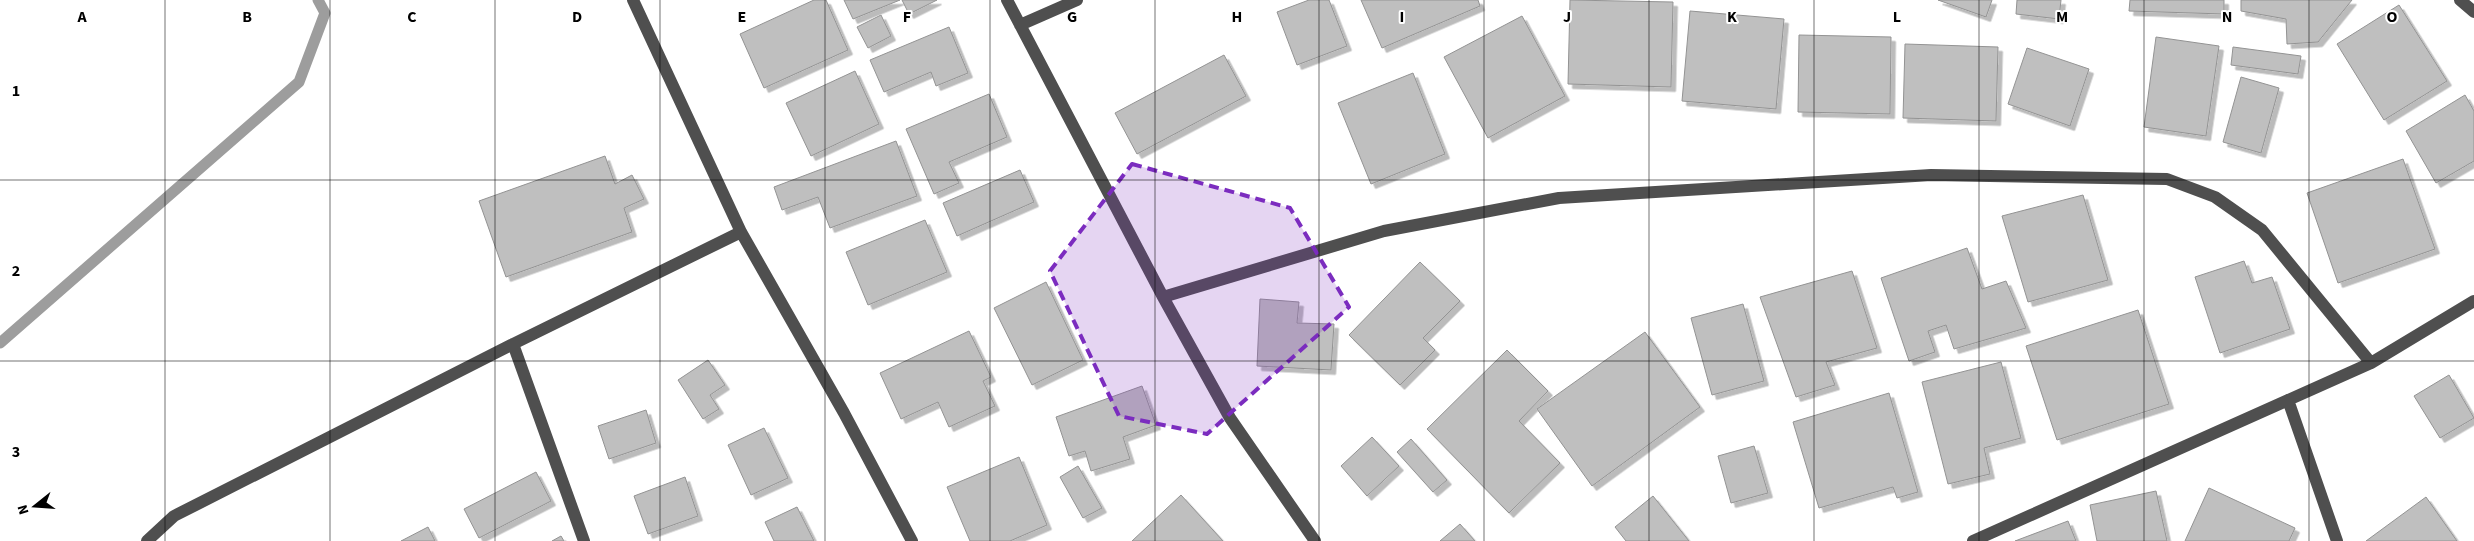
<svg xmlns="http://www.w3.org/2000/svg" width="2474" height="541" font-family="'Source Sans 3',sans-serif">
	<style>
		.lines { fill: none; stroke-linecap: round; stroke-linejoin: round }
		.stream { stroke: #9d9d9d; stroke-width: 11 }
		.building { fill: #bfbfbf; stroke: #939393; filter: url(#shadow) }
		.minor { stroke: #4f4f4f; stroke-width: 12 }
		.marked { fill: #7b2cbf; fill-opacity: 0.2; stroke: #7b2cbf; stroke-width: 4; stroke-dasharray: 10 6; stroke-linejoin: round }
		.grid { fill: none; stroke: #000; stroke-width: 1; stroke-opacity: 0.55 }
		.grid-label { font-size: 16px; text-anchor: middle; font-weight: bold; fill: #000; stroke: #fff; stroke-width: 4; stroke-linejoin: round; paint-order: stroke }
	</style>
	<defs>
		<filter id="shadow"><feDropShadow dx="4.5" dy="4.5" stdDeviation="0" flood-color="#0004"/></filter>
	</defs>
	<rect width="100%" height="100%" fill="#fff"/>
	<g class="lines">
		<path class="stream" d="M 0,343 L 299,82 L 325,13 L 318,0"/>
	</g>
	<path class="building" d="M 814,0 L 826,0 L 848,50 L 764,88 L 740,34 Z
		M 844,0 L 900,0 L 853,19 Z
		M 902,0 L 937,0 L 909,14 Z
		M 1309,0 L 1329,0 L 1347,46 L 1297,65 L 1277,12 Z
		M 1361,0 L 1478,0 L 1480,6 L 1382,48 Z
		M 1570,0 L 1673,2 L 1671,87 L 1568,84 Z
		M 1938,0 L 1992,0 L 1986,17 Z
		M 2017,0 L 2061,0 L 2059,19 L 2016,14 Z
		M 2130,0 L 2224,0 L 2224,14 L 2129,11 Z
		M 2241,0 L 2352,0 L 2318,42 L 2287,44 L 2286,19 L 2241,11 Z
		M 2399,5 L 2447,81 L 2384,120 L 2337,44 Z
		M 1690,11 L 1784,19 L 1776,109 L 1682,101 Z
		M 881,15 L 891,36 L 868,48 L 857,27 Z
		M 1522,16 L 1565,96 L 1488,138 L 1444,57 Z
		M 949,27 L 968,73 L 936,86 L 931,72 L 884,92 L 870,60 Z
		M 1799,35 L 1891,37 L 1890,114 L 1798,112 Z
		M 2156,37 L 2219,46 L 2206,136 L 2144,127 Z
		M 1905,44 L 1998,47 L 1996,121 L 1903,118 Z
		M 2233,47 L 2301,56 L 2298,74 L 2231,65 Z
		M 2027,48 L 2089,69 L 2070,126 L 2008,104 Z
		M 1224,55 L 1246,96 L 1137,154 L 1115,113 Z
		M 855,71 L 879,124 L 811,156 L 786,103 Z
		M 1413,73 L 1445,154 L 1371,184 L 1338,103 Z
		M 2241,77 L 2279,88 L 2261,153 L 2223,142 Z
		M 989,94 L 1007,137 L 949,162 L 959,183 L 934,194 L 906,129 Z
		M 2465,95 L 2474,111 L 2474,161 L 2436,183 L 2406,131 Z
		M 896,141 L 917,196 L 830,228 L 818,197 L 782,210 L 774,187 Z
		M 605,156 L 615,184 L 632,175 L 644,199 L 624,208 L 632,232 L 506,277 L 479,201 Z
		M 2403,159 L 2435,249 L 2338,283 L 2307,193 Z
		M 1020,170 L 1034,202 L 957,236 L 943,203 Z
		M 2083,195 L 2108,280 L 2028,302 L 2002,216 Z
		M 925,220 L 947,272 L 868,305 L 846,252 Z
		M 1967,248 L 1982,289 L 2006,281 L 2026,328 L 1954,349 L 1946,325 L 1928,331 L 1935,352 L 1909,361 L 1881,278 Z
		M 2244,261 L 2252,283 L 2272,277 L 2290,329 L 2220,353 L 2195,277 Z
		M 1420,262 L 1460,301 L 1423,338 L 1435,350 L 1400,385 L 1349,335 Z
		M 1852,271 L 1877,348 L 1826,362 L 1835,385 L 1796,397 L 1760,297 Z
		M 1046,282 L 1083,360 L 1032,385 L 994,308 Z
		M 1260,299 L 1299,302 L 1297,323 L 1334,324 L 1331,370 L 1257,366 Z
		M 1743,304 L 1764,381 L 1712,395 L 1691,318 Z
		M 2138,310 L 2169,404 L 2057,440 L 2026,346 Z
		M 969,331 L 991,377 L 983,381 L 995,406 L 949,427 L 938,402 L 901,419 L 880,373 Z
		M 1645,332 L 1700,407 L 1592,486 L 1537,409 Z
		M 1507,350 L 1548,391 L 1519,421 L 1560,463 L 1509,513 L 1427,429 Z
		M 708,360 L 725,385 L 710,395 L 719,409 L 703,419 L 678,380 Z
		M 2001,362 L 2021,438 L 1984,448 L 1990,474 L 1948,484 L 1922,382 Z
		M 2449,375 L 2474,418 L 2440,438 L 2414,396 Z
		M 1142,386 L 1156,425 L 1123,437 L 1130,459 L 1091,471 L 1085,451 L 1069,456 L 1056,417 Z
		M 1889,393 L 1918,492 L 1897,498 L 1893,487 L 1819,508 L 1793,422 Z
		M 646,410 L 656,443 L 609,459 L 598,426 Z
		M 764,428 L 788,478 L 751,495 L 728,445 Z
		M 1372,437 L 1399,466 L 1367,496 L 1341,466 Z
		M 1411,439 L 1447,480 L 1433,492 L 1397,452 Z
		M 1754,446 L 1768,493 L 1731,503 L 1718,456 Z
		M 1019,457 L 1047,525 L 1010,541 L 970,541 L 947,487 Z
		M 1078,466 L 1102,508 L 1083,518 L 1060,477 Z
		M 536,472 L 551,501 L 479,538 L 464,509 Z
		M 685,477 L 698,516 L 648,534 L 634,496 Z
		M 2209,488 L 2295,528 L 2289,541 L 2185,541 Z
		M 2156,491 L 2167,541 L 2097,541 L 2090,505 Z
		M 1181,495 L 1223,541 L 1132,541 Z
		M 1653,496 L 1689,541 L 1626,541 L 1615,527 Z
		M 2426,497 L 2457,541 L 2366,541 Z
		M 797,507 L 814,541 L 774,541 L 765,522 Z
		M 2068,521 L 2076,541 L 2015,541 Z
		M 1460,524 L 1475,541 L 1440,541 Z
		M 428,527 L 435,541 L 401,541 Z
		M 561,536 L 564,541 L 552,541 Z"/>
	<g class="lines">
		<path class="minor" d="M 633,0 L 741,232 L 844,413 L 912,541
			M 1007,0 L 1163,297 L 1230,418 L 1315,541
			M 2460,0 L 2474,12
			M 1020,25 L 1077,0
			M 1163,297 L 1384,231 L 1559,198 L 1931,175 L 2167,179 L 2215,197 L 2262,230 L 2371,363 L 1973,541
			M 513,344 L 584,541
			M 2371,363 L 2474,301
			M 2288,400 L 2337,541
			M 147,541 L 174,516 L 513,344 L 741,232"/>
	</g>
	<path class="marked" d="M 1132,164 L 1290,208 L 1349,307 L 1207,434 L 1119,416 L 1050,271 Z"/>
	<path class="grid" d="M 165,0 L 165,541M 330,0 L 330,541M 495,0 L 495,541M 660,0 L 660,541M 825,0 L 825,541M 990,0 L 990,541M 1155,0 L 1155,541M 1319,0 L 1319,541M 1484,0 L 1484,541M 1649,0 L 1649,541M 1814,0 L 1814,541M 1979,0 L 1979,541M 2144,0 L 2144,541M 2309,0 L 2309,541M 0,180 L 2474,180M 0,361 L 2474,361"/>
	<g class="grid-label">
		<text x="82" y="22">A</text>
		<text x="247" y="22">B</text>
		<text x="412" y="22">C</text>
		<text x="577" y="22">D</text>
		<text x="742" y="22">E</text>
		<text x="907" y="22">F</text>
		<text x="1072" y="22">G</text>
		<text x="1237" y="22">H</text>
		<text x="1402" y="22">I</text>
		<text x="1567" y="22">J</text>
		<text x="1732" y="22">K</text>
		<text x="1897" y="22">L</text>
		<text x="2062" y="22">M</text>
		<text x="2227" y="22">N</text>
		<text x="2392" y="22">O</text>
		<text x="16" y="96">1</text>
		<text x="16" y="276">2</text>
		<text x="16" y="457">3</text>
	</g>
	<g transform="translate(35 506) rotate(253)" stroke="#ffffff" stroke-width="4" paint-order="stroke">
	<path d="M0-4L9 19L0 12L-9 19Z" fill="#000000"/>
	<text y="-8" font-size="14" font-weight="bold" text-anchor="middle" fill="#000000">N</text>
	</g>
</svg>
